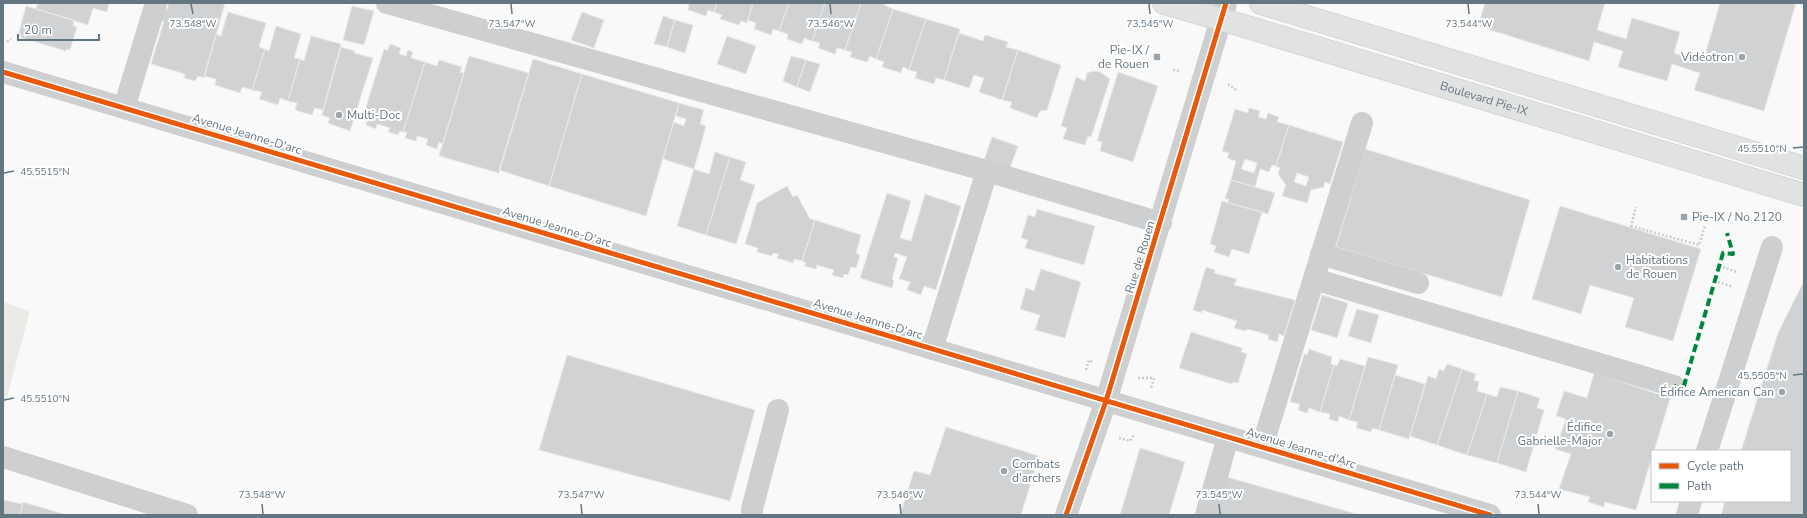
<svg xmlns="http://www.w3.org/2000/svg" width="1807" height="518" font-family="'Nunito Sans',sans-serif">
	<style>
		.green { fill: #e8ebe6 }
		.building { fill: #d0d2d3; stroke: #e8e8e8; fill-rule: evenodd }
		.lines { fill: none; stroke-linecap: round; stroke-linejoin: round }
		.major-casing { stroke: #d5d6d7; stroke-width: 24 }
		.path { stroke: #cbcccd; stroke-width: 2.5; stroke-dasharray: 2 2; stroke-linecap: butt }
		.minor { stroke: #cecfd0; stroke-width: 22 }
		.major { stroke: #e1e2e2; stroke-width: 22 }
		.quiet { stroke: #00873e; stroke-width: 4; stroke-dasharray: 8 4; stroke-linecap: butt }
		.cycleway-casing { stroke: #fff; stroke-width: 8 }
		.cycleway { stroke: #e8590c; stroke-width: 5 }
		.ticks { fill: none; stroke: #657683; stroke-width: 1.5 }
		.poi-dot { fill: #99a4ac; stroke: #fff; stroke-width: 1.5 }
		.labels { text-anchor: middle; stroke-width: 4; stroke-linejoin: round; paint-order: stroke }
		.poi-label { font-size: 12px; fill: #657683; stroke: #fff; text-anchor: end }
		.street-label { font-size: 12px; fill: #657683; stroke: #fff }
		.ticks-label { font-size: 10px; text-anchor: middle; fill: #657683; stroke: #fff; stroke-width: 4; stroke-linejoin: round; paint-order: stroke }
	</style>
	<rect width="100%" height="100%" fill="#f9f9f9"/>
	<path class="green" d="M 3,302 L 30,311 L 3,412 Z"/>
	<path class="building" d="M 38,3 L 109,3 L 107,12 L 93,8 L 88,25 L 36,9 Z
		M 169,3 L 225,3 L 204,78 L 198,76 L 195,81 L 184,78 L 185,74 L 151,64 L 164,21 L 158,20 L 162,7 L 167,9 Z
		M 684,3 L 717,3 L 714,12 L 708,10 L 706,16 L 688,10 L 689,5 Z
		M 717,3 L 753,3 L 747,23 L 741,21 L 739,25 L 720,19 L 722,15 L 714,12 Z
		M 753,3 L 789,3 L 779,31 L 773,29 L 771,35 L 754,29 L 756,23 L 748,20 Z
		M 789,3 L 825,3 L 812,41 L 804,38 L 802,44 L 787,39 L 788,34 L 779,31 Z
		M 825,3 L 861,3 L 845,50 L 837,48 L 835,54 L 818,48 L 820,43 L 812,41 Z
		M 861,3 L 885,3 L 884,5 L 893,9 L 876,59 L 870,56 L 867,62 L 850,57 L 852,52 L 845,50 Z
		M 1485,3 L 1605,3 L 1597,30 L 1626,39 L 1632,18 L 1680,32 L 1674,53 L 1703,62 L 1720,3 L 1796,3 L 1764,111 L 1694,90 L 1700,73 L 1672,64 L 1667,81 L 1618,67 L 1623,51 L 1594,42 L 1589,61 L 1478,26 Z
		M 26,6 L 74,20 L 73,26 L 77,27 L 70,50 L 67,49 L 66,51 L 22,38 L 19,32 Z
		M 352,6 L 374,11 L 364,45 L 343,40 Z
		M 893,9 L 926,19 L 909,70 L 903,67 L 901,73 L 882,67 L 884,62 L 876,59 Z
		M 228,12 L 266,23 L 259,47 L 265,49 L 252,90 L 242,87 L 240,93 L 215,85 L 216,79 L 204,76 L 216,34 L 221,36 Z
		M 582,12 L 604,20 L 594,48 L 571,40 Z
		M 663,16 L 675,20 L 667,47 L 654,44 Z
		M 926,19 L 960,29 L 944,80 L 936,78 L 934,84 L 915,78 L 917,72 L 909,70 Z
		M 675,20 L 693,25 L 685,53 L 667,47 Z
		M 276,26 L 301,34 L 294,58 L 300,59 L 288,101 L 280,98 L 278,105 L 259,99 L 262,92 L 252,90 L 265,49 L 269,51 Z
		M 959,33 L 983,41 L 985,35 L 1008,42 L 1006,47 L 1018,50 L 1002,100 L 979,92 L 984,78 L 974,75 L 969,88 L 944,80 Z
		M 311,36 L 341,44 L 323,110 L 315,108 L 312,115 L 295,110 L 297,103 L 288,101 L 300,59 L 304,61 Z
		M 727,36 L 756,46 L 746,74 L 717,64 Z
		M 390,44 L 401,48 L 399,54 L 406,56 L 408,50 L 413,52 L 411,58 L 425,62 L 403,132 L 400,131 L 398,135 L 388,132 L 390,128 L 377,124 L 376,129 L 366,125 L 367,121 L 362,120 L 384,49 L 388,50 Z
		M 341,47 L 355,51 L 354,53 L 373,58 L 350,131 L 328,123 L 330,118 L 322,115 Z
		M 1018,50 L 1061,65 L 1047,110 L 1040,111 L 1037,118 L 1010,108 L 1012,102 L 1002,100 Z
		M 469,56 L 529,73 L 499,173 L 439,156 Z
		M 791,56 L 806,60 L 797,87 L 783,81 Z
		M 533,59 L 582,74 L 549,186 L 499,170 Z
		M 439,60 L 462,67 L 460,72 L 464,73 L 443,144 L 439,142 L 437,149 L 426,145 L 428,139 L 417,136 L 416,141 L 405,138 L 407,132 L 403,132 L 425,62 L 437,66 Z
		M 806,60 L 820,64 L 810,92 L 797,87 Z
		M 1093,71 L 1100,72 L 1110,79 L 1091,137 L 1088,136 L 1085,145 L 1063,139 L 1067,128 L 1061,126 L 1076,77 L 1085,81 L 1087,73 Z
		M 1118,72 L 1158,86 L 1133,162 L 1100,151 L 1102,142 L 1097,141 Z
		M 582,74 L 679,103 L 646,216 L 549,186 Z
		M 679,103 L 704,110 L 700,124 L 706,126 L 694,169 L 663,159 L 674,122 L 684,126 L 686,119 L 676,116 Z
		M 1249,108 L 1260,111 L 1258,117 L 1266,119 L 1268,113 L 1279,117 L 1277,122 L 1289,125 L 1276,166 L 1272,165 L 1269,172 L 1260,169 L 1255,187 L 1231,180 L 1236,161 L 1227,158 L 1229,153 L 1222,151 L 1235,109 L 1248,113 ZM 1245,159 L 1257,163 L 1254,173 L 1241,169 Z
		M 1289,125 L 1343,142 L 1330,184 L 1325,182 L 1324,187 L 1311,190 L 1307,203 L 1282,196 L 1286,185 L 1278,174 L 1280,168 L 1276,166 ZM 1297,173 L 1309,177 L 1306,186 L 1294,182 Z
		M 992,137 L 1018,146 L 1009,171 L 983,163 Z
		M 1365,149 L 1530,200 L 1502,297 L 1336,247 Z
		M 715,152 L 730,157 L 706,235 L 677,226 L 694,169 L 709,174 Z
		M 730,157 L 746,162 L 740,180 L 755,185 L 736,244 L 706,235 Z
		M 1231,180 L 1275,193 L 1268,214 L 1228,203 L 1229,199 L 1225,199 Z
		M 787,186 L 793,197 L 797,195 L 810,219 L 815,220 L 802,261 L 794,259 L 793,263 L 777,258 L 779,254 L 773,253 L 772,256 L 757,252 L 758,248 L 745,244 L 757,203 Z
		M 887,193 L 911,201 L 900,238 L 911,241 L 925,194 L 961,206 L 936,290 L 924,286 L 921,295 L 907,290 L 910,282 L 899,279 L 907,257 L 895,253 L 894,257 L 898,258 L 892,279 L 894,280 L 892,288 L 860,278 Z
		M 1222,201 L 1262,212 L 1249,254 L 1232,249 L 1229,257 L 1214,252 L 1216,246 L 1210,244 Z
		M 1560,206 L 1701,249 L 1673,341 L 1625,327 L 1634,298 L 1590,285 L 1581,314 L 1532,299 Z
		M 1037,209 L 1095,226 L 1084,265 L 1025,248 L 1028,240 L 1021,238 L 1028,215 L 1035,217 Z
		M 815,220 L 861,235 L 856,253 L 860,255 L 856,268 L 851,267 L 848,275 L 844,274 L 843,278 L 832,275 L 834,270 L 817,265 L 816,269 L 804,266 L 806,263 L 802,261 Z
		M 1206,267 L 1215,270 L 1214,273 L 1237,279 L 1234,285 L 1295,300 L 1284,336 L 1279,334 L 1277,342 L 1268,339 L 1269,335 L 1247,329 L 1246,331 L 1234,328 L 1237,321 L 1202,310 L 1202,313 L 1193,310 Z
		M 1041,269 L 1081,282 L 1065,338 L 1035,330 L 1040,315 L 1020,309 L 1026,288 L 1034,291 Z
		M 1804,281 L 1804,515 L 1721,515 L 1725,501 L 1790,501 L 1790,451 L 1741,451 L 1778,333 Z
		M 1322,295 L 1348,303 L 1337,338 L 1311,330 Z
		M 1357,309 L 1379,315 L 1371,343 L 1348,336 Z
		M 1191,332 L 1242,348 L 1241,352 L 1247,354 L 1238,383 L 1233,382 L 1232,384 L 1179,368 Z
		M 1309,349 L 1332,357 L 1331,364 L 1334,365 L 1320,412 L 1309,408 L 1307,413 L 1298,410 L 1300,404 L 1290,402 L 1304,354 L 1307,355 Z
		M 567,355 L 755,410 L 730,501 L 539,450 Z
		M 1368,357 L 1398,365 L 1379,430 L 1372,428 L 1371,432 L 1356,428 L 1358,422 L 1349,420 Z
		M 1340,359 L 1365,366 L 1349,420 L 1339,416 L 1338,422 L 1329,419 L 1330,414 L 1320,412 L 1334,365 L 1337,366 Z
		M 1447,364 L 1462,369 L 1437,445 L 1410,436 L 1428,376 L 1436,379 L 1439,369 L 1444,371 Z
		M 1462,369 L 1476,374 L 1474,380 L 1479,382 L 1477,391 L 1487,394 L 1467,455 L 1437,445 Z
		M 1594,373 L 1670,398 L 1654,451 L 1652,451 L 1652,457 L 1636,510 L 1605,502 L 1604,507 L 1588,502 L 1590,497 L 1559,489 L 1571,454 L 1555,449 L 1566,419 L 1556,416 L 1564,391 L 1587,398 Z
		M 1395,375 L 1425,384 L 1409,439 L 1379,430 Z
		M 1500,387 L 1518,391 L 1497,463 L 1467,455 L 1487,394 L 1497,397 Z
		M 1518,391 L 1540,398 L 1537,408 L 1544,410 L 1526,472 L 1497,463 Z
		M 946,427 L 1039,456 L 1021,515 L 900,515 L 914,471 L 930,475 Z
		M 1140,448 L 1185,462 L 1169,515 L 1120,515 Z
		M 1227,477 L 1360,515 L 1216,515 Z
		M 3,500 L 23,504 L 20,515 L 3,515 Z
		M 23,502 L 67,515 L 20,515 Z"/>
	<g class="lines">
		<defs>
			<g id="major">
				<path id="s1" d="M 1164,3 L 1244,26 L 1804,195"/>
				<path d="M 1261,3 L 1804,168"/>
			</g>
		</defs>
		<use href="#major" class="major-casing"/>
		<path class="path" d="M 7,42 L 11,39
			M 1173,70 L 1179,71
			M 1228,84 L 1236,90
			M 1631,226 L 1699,245 L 1705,226
			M 1631,227 L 1636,207
			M 1719,266 L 1737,272
			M 1718,282 L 1733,287
			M 1086,370 L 1089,360 L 1092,362
			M 1138,378 L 1154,378 L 1151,388
			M 1119,438 L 1130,441 L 1134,435"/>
		<path class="minor" d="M 387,3 L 987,171 L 1161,223
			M 3,72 L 1490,515
			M 124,108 L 156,3
			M 1321,254 L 1418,283
			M 1314,279 L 1674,386
			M 932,349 L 987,171
			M 1262,447 L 1362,123
			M 1707,451 L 1772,247
			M 3,457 L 187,515
			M 752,515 L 752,509 L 778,410
			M 1066,515 L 1106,401 L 1226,3
			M 1206,515 L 1228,437
			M 1687,515 L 1691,501"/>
		<use href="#major" class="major"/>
		<path class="quiet" d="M 1674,386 L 1683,389 L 1723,253 L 1733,254 L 1727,233"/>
		<defs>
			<path id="cycleway" d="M 3,72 L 1490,515
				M 1066,515 L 1106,401 L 1226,3"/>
		</defs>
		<use href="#cycleway" class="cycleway-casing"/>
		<use href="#cycleway" class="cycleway"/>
	</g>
	<path class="ticks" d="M 191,4 L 193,14M 511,4 L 512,14M 830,4 L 831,14M 1149,4 L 1150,14M 1468,4 L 1469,14M 1793,148 L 1803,147M 4,173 L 14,171M 1793,375 L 1803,374M 4,400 L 14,398M 262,504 L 263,514M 581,504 L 582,514M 900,504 L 901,514M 1219,504 L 1220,514M 1538,504 L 1539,514"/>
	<g class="poi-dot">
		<rect x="1153" y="53" width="8" height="8" rx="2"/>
		<circle cx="1742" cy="57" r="4"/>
		<circle cx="339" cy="115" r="4"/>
		<rect x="1680" y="213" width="8" height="8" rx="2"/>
		<circle cx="1618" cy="267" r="4"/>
		<circle cx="1782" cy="392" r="4"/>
		<circle cx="1610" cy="434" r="4"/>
		<circle cx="1004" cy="471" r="4"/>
	</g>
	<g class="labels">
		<g class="poi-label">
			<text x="1149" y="54">Pie-IX /<tspan x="1149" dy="14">de Rouen</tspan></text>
			<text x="1734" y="61">Vidéotron</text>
			<text x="347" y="119" text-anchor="start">Multi-Doc</text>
			<text x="1692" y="221" text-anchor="start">Pie-IX / No 2120</text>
			<text x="1626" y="264" text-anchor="start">Habitations<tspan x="1626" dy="14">de Rouen</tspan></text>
			<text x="1774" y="396">Édifice American Can</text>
			<text x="1602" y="431">Édifice<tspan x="1602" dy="14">Gabrielle-Major</tspan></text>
			<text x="1012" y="468" text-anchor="start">Combats<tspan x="1012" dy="14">d'archers</tspan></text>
		</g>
		<g class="street-label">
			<text dy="4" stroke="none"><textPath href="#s1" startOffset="334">Boulevard Pie-IX</textPath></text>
			<text transform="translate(247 134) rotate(17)" y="4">Avenue Jeanne-D'arc</text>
			<text transform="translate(557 227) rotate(17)" y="4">Avenue Jeanne-D'arc</text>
			<text transform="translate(1140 257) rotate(-73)" y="4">Rue de Rouen</text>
			<text transform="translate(868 319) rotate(17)" y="4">Avenue Jeanne-D'arc</text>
			<text transform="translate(1301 448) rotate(17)" y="4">Avenue Jeanne-d'Arc</text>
		</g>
	</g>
	<g class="ticks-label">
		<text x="193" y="27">73.548°W</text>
		<text x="512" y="27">73.547°W</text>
		<text x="831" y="27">73.546°W</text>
		<text x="1150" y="27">73.545°W</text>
		<text x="1469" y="27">73.544°W</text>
		<text x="1762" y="152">45.5510°N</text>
		<text x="45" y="175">45.5515°N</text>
		<text x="1762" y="379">45.5505°N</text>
		<text x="45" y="402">45.5510°N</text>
		<text x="262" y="498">73.548°W</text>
		<text x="581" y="498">73.547°W</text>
		<text x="900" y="498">73.546°W</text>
		<text x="1219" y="498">73.545°W</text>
		<text x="1538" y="498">73.544°W</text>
	</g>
	<rect width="1807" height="518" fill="none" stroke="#657683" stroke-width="8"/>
	<rect x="1651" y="450" width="140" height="52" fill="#ffffff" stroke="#c1c8cd"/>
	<rect x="1659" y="463" width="20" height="6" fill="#e8590c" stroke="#c1c8cd"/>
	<text x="1687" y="470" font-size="12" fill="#657683">Cycle path</text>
	<rect x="1659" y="483" width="20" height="6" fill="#00873e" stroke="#c1c8cd"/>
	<text x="1687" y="490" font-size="12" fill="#657683">Path</text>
	<path d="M18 34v6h81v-6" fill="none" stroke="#657683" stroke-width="2"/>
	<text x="24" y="34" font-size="12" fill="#657683" stroke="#ffffff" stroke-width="3" paint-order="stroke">20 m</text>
</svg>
